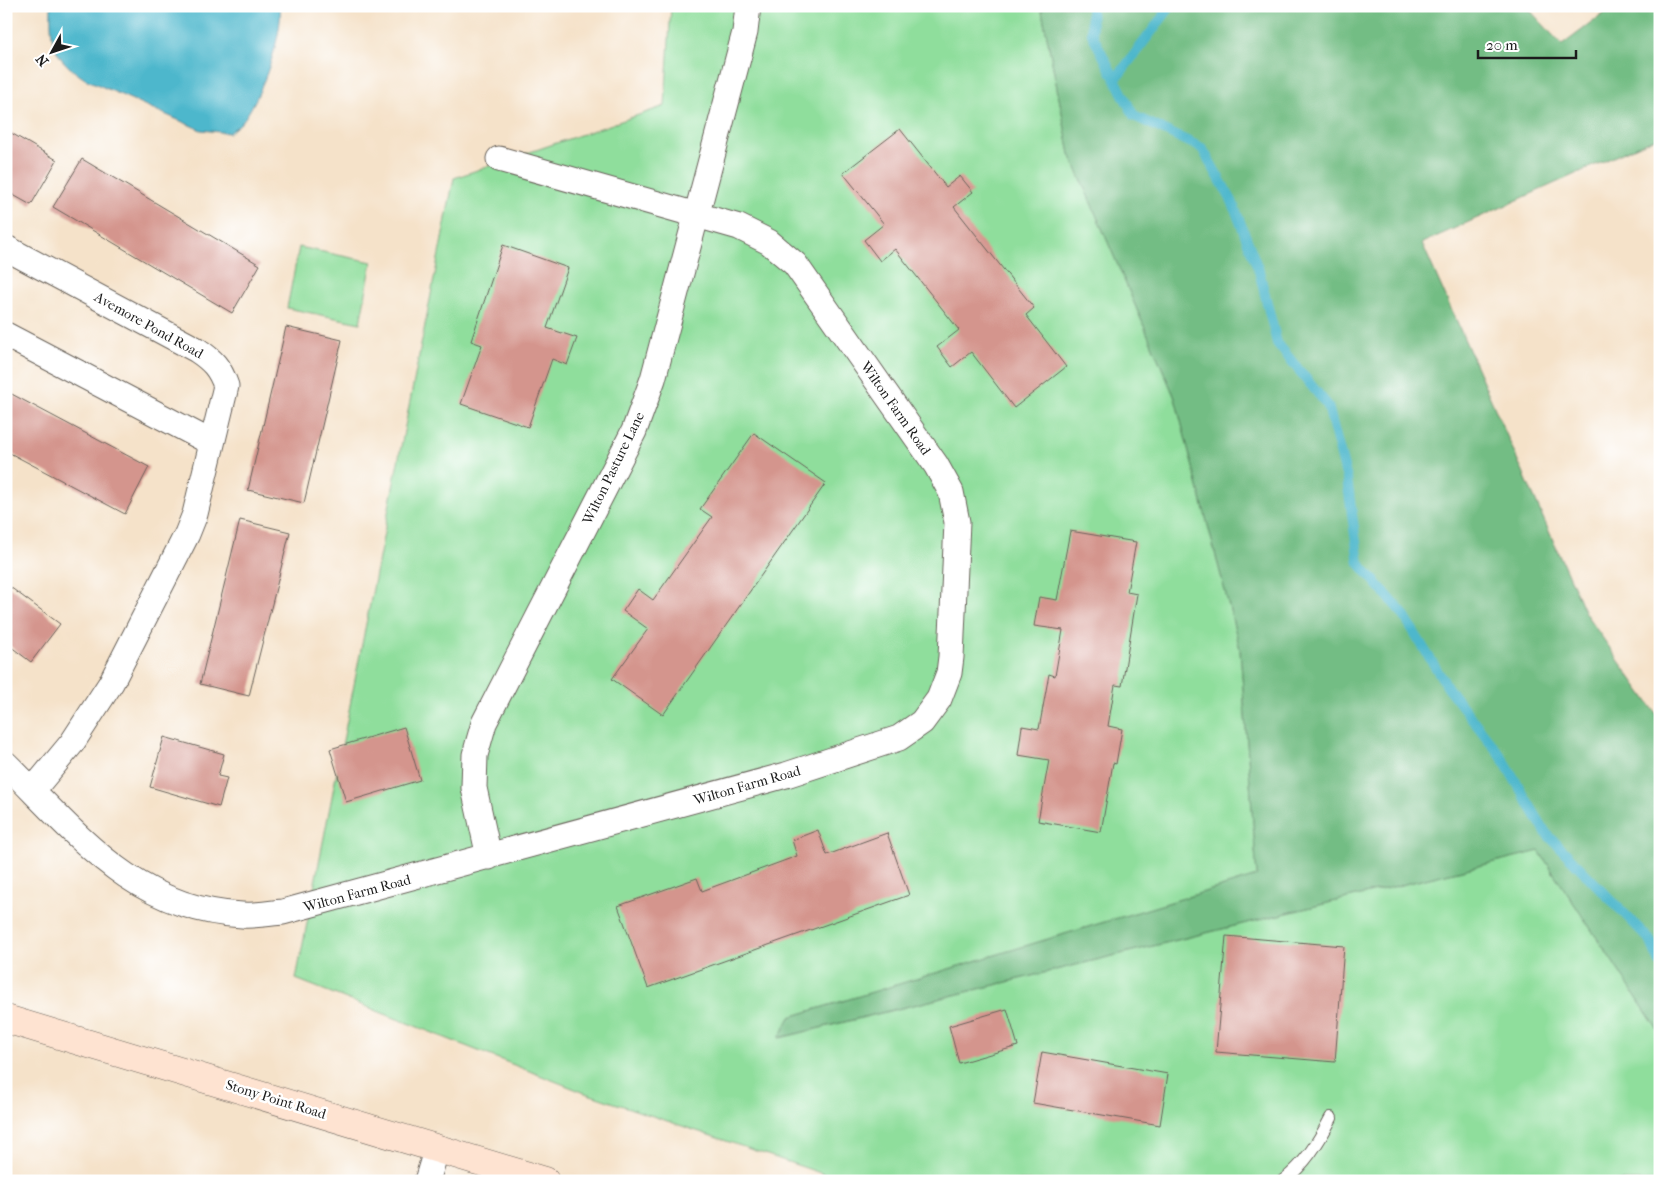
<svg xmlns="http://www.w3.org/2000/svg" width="1666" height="1187" font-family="'IM FELL French Canon',serif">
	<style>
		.green { fill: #8fde9c; stroke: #567d5c }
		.forest { fill: #73bd84; stroke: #486c50 }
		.water { fill: #4eb7cc; stroke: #356a74 }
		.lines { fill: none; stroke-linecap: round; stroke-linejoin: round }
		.stream { stroke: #4eb7cc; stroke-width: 10 }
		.building { fill: #d4958d }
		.service-casing { stroke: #686159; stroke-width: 14 }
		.minor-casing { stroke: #686159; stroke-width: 27 }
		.secondary-casing { stroke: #686159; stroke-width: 29 }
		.service { stroke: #fff; stroke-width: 12 }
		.minor { stroke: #fff; stroke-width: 25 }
		.secondary { stroke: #fee3d1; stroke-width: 28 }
		.labels { text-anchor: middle; stroke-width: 5; stroke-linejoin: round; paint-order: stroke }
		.street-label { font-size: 14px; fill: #1c1c1c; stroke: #fff }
	</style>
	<rect width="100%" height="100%" fill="#fff"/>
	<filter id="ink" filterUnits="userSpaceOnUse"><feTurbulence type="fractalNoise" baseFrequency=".02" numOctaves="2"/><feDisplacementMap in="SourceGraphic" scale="10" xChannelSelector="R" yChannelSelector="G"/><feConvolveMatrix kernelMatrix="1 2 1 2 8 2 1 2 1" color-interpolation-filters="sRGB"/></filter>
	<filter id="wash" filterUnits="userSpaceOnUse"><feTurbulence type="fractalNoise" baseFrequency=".0096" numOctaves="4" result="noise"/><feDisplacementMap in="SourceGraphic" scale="20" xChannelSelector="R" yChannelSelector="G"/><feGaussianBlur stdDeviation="1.12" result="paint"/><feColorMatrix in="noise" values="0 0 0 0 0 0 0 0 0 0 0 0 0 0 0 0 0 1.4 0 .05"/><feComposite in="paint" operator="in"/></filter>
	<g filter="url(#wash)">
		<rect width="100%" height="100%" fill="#f5e2c9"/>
		<path class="green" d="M 671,6 L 1041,6 L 1070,154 L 1175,398 L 1240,649 L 1257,876 L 790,1017 L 780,1038 L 1539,851 L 1660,1033 L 1660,1181 L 844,1181 L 585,1093 L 296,979 L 454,178 L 665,106 Z
			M 299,247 L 372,262 L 360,323 L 287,308 Z"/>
		<path class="forest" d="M 1041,6 L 1526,6 L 1562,45 L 1614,6 L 1660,6 L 1660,136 L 1422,243 L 1585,613 L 1660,719 L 1660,1033 L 1539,851 L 779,1038 L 790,1017 L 1257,876 L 1240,649 L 1175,398 L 1070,154 Z"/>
		<path class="water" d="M 51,6 L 280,6 C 284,34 260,101 241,123 C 238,126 233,129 229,133 L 201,130 L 85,79 C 53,58 50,44 51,6 Z"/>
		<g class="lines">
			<path class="stream" d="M 1091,6 L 1092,34 L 1134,116 L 1202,148 L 1232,201 L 1259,271 L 1277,343 L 1328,406 L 1347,479 L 1359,563 L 1403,614 L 1448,688 L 1501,756 L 1546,833 L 1650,940 L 1660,963
				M 1115,80 L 1171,6"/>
		</g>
		<g id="blocks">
			<path class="building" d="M 900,129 L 946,187 L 960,176 L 973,192 L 954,207 L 1034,308 L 1026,315 L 1066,367 L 1014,408 L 971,352 L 952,367 L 937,347 L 959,330 L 895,249 L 880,261 L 864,240 L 884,224 L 843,173 Z
				M 6,130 L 57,160 L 31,205 L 6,191 Z
				M 82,159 L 260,265 L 232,313 L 53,207 Z
				M 503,245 L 568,268 L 547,328 L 577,338 L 567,365 L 552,359 L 528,427 L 461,404 L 482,345 L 471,341 Z
				M 286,327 L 342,340 L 304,503 L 248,490 Z
				M 6,391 L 149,467 L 125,514 L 6,451 Z
				M 754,433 L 826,483 L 663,715 L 612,679 L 648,629 L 623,611 L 638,589 L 653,600 L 712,517 L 700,509 Z
				M 240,520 L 290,532 L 249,696 L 200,684 Z
				M 1070,531 L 1136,542 L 1127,592 L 1137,594 L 1122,686 L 1115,685 L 1108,726 L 1122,729 L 1116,764 L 1113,763 L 1101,832 L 1038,821 L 1049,760 L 1018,755 L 1022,726 L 1039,729 L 1049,674 L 1055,676 L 1063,630 L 1034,626 L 1039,597 L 1057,600 Z
				M 6,584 L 60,624 L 31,662 L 6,643 Z
				M 404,727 L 420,780 L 346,802 L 330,749 Z
				M 164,737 L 224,754 L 218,776 L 227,778 L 219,807 L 150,787 Z
				M 818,830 L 827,855 L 887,833 L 909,895 L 648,988 L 618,906 L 697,878 L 702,891 L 797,856 L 792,840 Z
				M 1226,936 L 1344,946 L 1335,1062 L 1216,1052 Z
				M 1007,1009 L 1018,1046 L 959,1063 L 949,1026 Z
				M 1042,1052 L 1168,1074 L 1160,1125 L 1033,1103 Z"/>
		</g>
	</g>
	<g filter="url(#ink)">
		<use href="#blocks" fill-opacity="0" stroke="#686159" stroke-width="1"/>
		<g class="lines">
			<defs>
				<path id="service" d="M 1283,1181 C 1305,1164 1318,1143 1331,1118"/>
				<path id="minor" d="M 6,248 L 197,350 C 212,360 220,368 226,386 L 195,514 L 187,534 L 111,683 L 72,743 L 33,790
					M 6,335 L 212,443
					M 6,764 C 78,835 133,909 242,915 C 255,916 270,913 283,912 L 786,775 L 899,738 L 922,722 L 939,699 L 949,673 L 951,657 L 957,522 L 951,492 L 936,465 L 795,264 L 769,242 L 739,227 L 499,159
					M 489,857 L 474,788 L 475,755 L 484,723 L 634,431 L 653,379 L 745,32 L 748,6
					M 427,1181 L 437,1148"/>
				<path id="secondary" d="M 6,1019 L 545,1181"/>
			</defs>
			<use href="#service" class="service-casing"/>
			<use href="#minor" class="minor-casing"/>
			<use href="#secondary" class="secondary-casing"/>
			<use href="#service" class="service"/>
			<use href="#minor" class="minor"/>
			<use href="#secondary" class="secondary"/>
		</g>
	</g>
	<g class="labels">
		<g class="street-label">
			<text transform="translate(149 325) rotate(29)" y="5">Avemore Pond Road</text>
			<text transform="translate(896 408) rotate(55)" y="5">Wilton Farm Road</text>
			<text transform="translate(613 468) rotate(-64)" y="5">Wilton Pasture Lane</text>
			<text transform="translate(747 785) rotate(-16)" y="5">Wilton Farm Road</text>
			<text transform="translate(357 893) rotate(-15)" y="5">Wilton Farm Road</text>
			<text transform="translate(276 1099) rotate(17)" y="5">Stony Point Road</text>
		</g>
	</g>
	<rect width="1666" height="1187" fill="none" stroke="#fff" stroke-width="25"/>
	<g transform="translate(52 52) rotate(230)" stroke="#ffffff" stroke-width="4" paint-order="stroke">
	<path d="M0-4L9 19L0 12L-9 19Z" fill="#1c1c1c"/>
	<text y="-8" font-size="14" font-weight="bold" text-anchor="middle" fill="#1c1c1c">N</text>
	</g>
	<path d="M1478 50v8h98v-8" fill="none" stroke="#1c1c1c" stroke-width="2.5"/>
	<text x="1486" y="50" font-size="15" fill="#1c1c1c" stroke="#ffffff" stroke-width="4" paint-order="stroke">20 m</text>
</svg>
